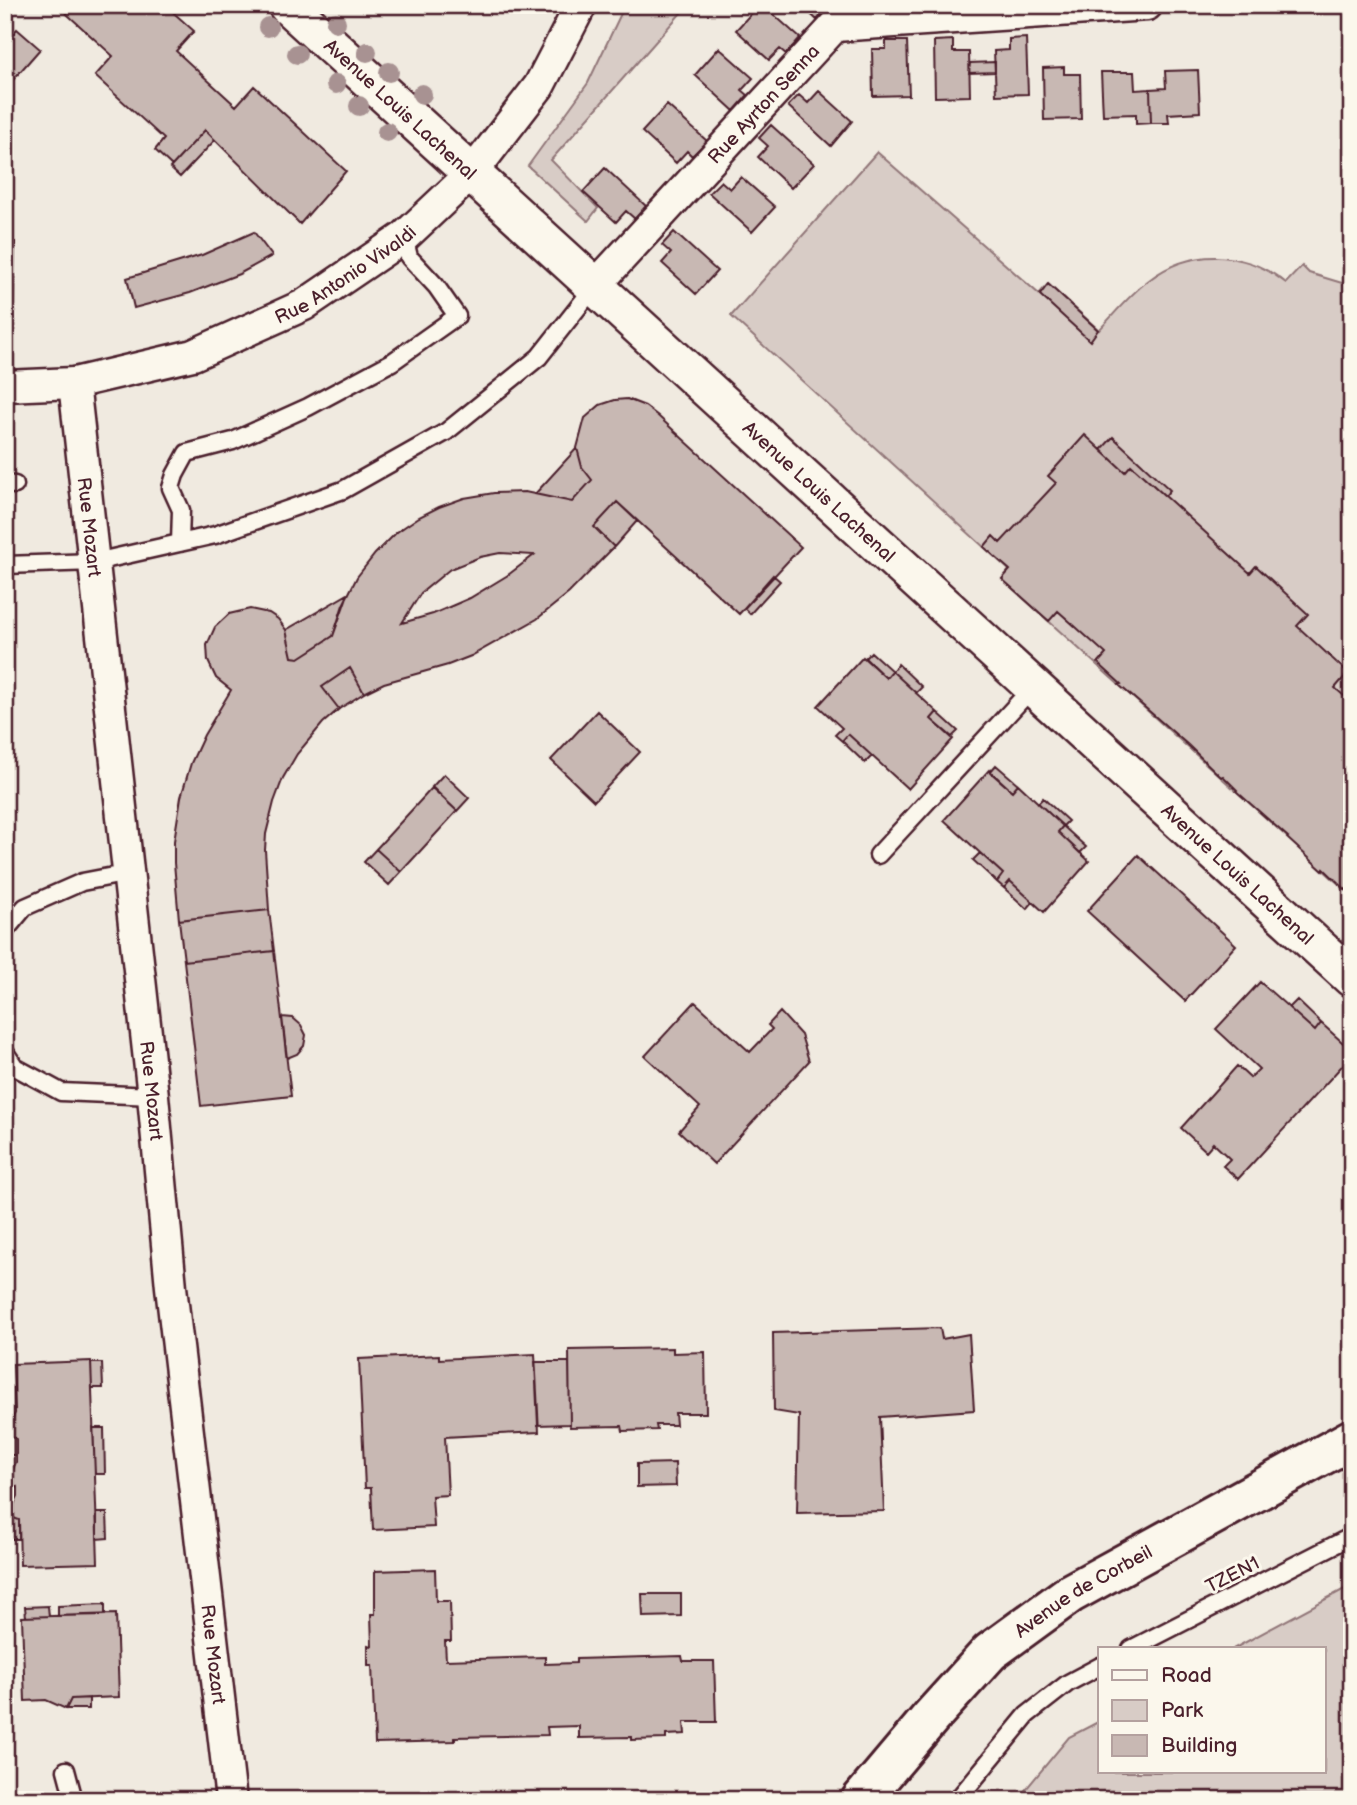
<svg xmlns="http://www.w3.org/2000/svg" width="1357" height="1805" font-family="'Balsamiq Sans',sans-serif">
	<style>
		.green { fill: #d8ccc6; stroke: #917678; stroke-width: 2 }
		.building { fill: #c8b8b3; stroke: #4a1f2b; stroke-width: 2; fill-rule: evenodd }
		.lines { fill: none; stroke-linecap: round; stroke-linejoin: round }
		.service-casing { stroke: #4a1f2b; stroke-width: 21 }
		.minor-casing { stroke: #4a1f2b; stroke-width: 35 }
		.tertiary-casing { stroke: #4a1f2b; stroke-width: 42 }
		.secondary-casing { stroke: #4a1f2b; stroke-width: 44 }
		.service { stroke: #fbf7ec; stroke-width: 16 }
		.minor { stroke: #fbf7ec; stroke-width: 30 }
		.tertiary { stroke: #fbf7ec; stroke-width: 37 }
		.secondary { stroke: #fbf7ec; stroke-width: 38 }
		.tree { fill: #a89292 }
		.labels { text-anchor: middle; stroke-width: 6; stroke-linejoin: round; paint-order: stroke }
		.street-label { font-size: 19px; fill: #4a1f2b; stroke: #fbf7ec }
	</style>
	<rect width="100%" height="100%" fill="#f0eae0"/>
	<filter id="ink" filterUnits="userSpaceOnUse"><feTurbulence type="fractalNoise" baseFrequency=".0143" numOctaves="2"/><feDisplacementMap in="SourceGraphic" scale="14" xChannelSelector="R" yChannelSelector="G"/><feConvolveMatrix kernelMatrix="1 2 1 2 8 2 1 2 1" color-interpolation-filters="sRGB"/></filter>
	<g filter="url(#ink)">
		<path class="green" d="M 625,5 L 688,5 L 551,160 L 598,208 L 588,221 L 528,166 L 588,83 Z
			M 877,152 L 1039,294 L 1048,284 L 1099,330 C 1115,313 1130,294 1149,280 C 1191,248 1245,250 1286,283 L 1302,266 L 1309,273 L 1352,286 L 1352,896 L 1002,579 L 1009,570 L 731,316 Z
			M 1352,1585 L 1352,1800 L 1017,1800 L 1069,1737 L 1100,1721 L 1100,1772 L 1324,1772 L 1324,1649 L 1233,1649 Z"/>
		<path class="building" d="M 57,5 L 165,5 L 194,31 L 176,51 L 236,106 L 254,86 L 346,171 L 300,224 L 205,130 L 172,166 L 155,150 L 164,139 L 95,76 L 113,56 Z
			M 759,5 L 763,5 L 800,38 L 786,54 L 780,49 L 769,60 L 736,30 Z
			M 801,5 L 830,5 L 817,20 Z
			M 17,29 L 40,49 L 5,89 L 5,42 Z
			M 1026,38 L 1028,94 L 996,95 L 994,51 L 1009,50 L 1009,39 Z
			M 953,40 L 953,52 L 969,52 L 970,96 L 935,97 L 934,41 Z
			M 886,41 L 907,41 L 909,95 L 873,96 L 872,49 L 886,49 Z
			M 719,48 L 753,78 L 742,90 L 748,95 L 734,111 L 695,75 Z
			M 995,62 L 995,72 L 969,73 L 970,63 Z
			M 1064,67 L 1064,74 L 1080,74 L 1081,119 L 1044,120 L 1043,68 Z
			M 1198,70 L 1200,112 L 1168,114 L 1169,123 L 1151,123 L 1150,89 L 1166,88 L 1165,71 Z
			M 1101,72 L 1134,72 L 1135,90 L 1150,89 L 1151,123 L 1136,124 L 1136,114 L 1103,115 Z
			M 819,91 L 852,121 L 831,146 L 788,106 L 799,95 L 808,103 Z
			M 667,105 L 707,141 L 692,156 L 687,151 L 676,163 L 642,132 Z
			M 771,125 L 814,164 L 791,188 L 758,157 L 768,146 L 759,138 Z
			M 205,130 L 215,140 L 180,177 L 170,168 Z
			M 605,168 L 646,206 L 635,219 L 626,211 L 616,222 L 583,192 Z
			M 741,177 L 775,207 L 752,232 L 709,193 L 721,181 L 730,189 Z
			M 254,232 L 272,256 L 239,274 L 190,293 L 134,308 L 127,278 L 202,255 Z
			M 674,232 L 717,271 L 696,294 L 662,263 L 671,253 L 662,245 Z
			M 5,242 L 15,242 L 13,312 L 5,312 Z
			M 1048,284 L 1098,330 L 1090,341 L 1040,295 Z
			M 627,399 L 645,406 L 658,416 L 801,547 L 739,614 L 617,502 L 594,527 L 614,547 L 569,593 L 537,619 L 471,656 L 448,665 L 384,683 L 364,693 L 350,668 L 322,687 L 339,709 L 323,723 L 297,754 L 283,778 L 274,802 L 266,834 L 265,850 L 269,910 L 179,920 L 174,863 L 174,841 L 181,797 L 191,763 L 204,735 L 231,690 L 216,678 L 208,661 L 207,645 L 215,627 L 229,614 L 250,609 L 269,613 L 278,619 L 286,630 L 292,657 L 299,658 L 333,636 L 343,605 L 357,577 L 375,554 L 397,532 L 419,517 L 439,507 L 464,498 L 494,493 L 525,492 L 572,502 L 592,480 L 582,467 L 577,448 L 585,418 L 600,405 L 615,400 ZM 500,553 L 534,555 L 508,575 L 470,598 L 433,614 L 402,623 L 421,593 L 450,569 L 480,557 Z
			M 1085,435 L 1125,472 L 1131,465 L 1250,573 L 1256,566 L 1308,614 L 1297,626 L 1348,673 L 1335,688 L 1352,703 L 1352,887 L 1346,890 L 1324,869 L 1323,871 L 1287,838 L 1288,837 L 1236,791 L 1237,790 L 1223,776 L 1221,777 L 1188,745 L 1119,685 L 1121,684 L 1098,663 L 1106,654 L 1058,611 L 1049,621 L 1002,579 L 1010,570 L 984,547 L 993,536 L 1000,543 L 1056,483 L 1048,476 Z
			M 1113,437 L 1170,490 L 1165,496 L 1131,465 L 1125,472 L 1101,450 Z
			M 577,448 L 582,467 L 592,480 L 572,502 L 535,494 Z
			M 617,502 L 637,521 L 614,547 L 594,527 Z
			M 773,575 L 780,581 L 750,614 L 744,608 Z
			M 348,594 L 333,636 L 299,658 L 292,657 L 286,630 Z
			M 871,652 L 892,671 L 886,678 L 865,658 Z
			M 863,657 L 886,678 L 892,671 L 916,693 L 937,712 L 931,719 L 953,739 L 908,789 L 848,734 L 842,741 L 835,735 L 842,728 L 818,706 Z
			M 898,664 L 922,687 L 916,693 L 892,671 Z
			M 350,668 L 364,693 L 339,709 L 322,687 Z
			M 597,711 L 640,752 L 594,801 L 551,760 Z
			M 937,712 L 958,731 L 952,737 L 931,719 Z
			M 848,734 L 872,756 L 865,763 L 842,741 Z
			M 996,765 L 1018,784 L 1012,791 L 990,772 Z
			M 989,770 L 1012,791 L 1018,784 L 1063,826 L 1058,832 L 1089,861 L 1044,912 L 1010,881 L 1004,888 L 997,882 L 1003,874 L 944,820 Z
			M 444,774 L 469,798 L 457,811 L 432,787 Z
			M 432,788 L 457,811 L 401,872 L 376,849 Z
			M 1043,798 L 1068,821 L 1063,826 L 1038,803 Z
			M 1063,826 L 1086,847 L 1080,853 L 1058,832 Z
			M 376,849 L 401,872 L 389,885 L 364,862 Z
			M 980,853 L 1003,874 L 997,882 L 973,860 Z
			M 1138,855 L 1236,945 L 1185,1001 L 1087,911 Z
			M 1010,881 L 1033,902 L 1027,909 L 1004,888 Z
			M 269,910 L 274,951 L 184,961 L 179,920 Z
			M 274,951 L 291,1096 L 201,1106 L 184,961 Z
			M 1260,982 L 1315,1031 L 1321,1023 L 1352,1051 L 1352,1055 L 1238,1179 L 1223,1166 L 1230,1159 L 1213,1143 L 1206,1151 L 1181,1128 L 1237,1066 L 1250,1078 L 1259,1069 L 1216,1029 Z
			M 1297,1000 L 1321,1023 L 1315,1031 L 1289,1008 Z
			M 695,1002 L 750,1052 L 772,1029 L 768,1025 L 780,1012 L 801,1035 L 809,1061 L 714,1164 L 679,1131 L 700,1107 L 645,1056 Z
			M 282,1017 L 293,1018 L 301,1025 L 306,1035 L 304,1046 L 297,1054 L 287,1058 Z
			M 940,1328 L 942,1339 L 969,1334 L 974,1410 L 880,1417 L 884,1511 L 797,1513 L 799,1415 L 774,1411 L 773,1333 Z
			M 673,1348 L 673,1353 L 705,1352 L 706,1413 L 675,1413 L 676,1425 L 656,1425 L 657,1430 L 623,1431 L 622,1426 L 570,1427 L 569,1350 Z
			M 535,1354 L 539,1432 L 445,1437 L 448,1495 L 432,1496 L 434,1527 L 373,1530 L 371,1488 L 365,1488 L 359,1359 L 439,1355 L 439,1359 Z
			M 91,1361 L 98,1563 L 20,1565 L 19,1520 L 8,1516 L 18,1496 L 18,1487 L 7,1483 L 16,1462 L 16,1439 L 5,1433 L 15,1413 L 13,1364 Z
			M 535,1362 L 569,1362 L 570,1424 L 538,1425 Z
			M 91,1363 L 102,1363 L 103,1388 L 92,1388 Z
			M 93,1428 L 104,1428 L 105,1474 L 95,1474 Z
			M 5,1433 L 16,1439 L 16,1455 L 5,1455 Z
			M 675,1463 L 676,1486 L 637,1487 L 637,1464 Z
			M 7,1483 L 18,1487 L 18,1496 L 14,1504 L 7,1504 Z
			M 97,1513 L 107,1513 L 108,1538 L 97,1539 Z
			M 8,1516 L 19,1520 L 19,1539 L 8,1539 Z
			M 435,1569 L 436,1601 L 450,1601 L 451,1641 L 445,1641 L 446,1660 L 545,1657 L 545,1664 L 576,1663 L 576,1659 L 682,1656 L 683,1661 L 714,1661 L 716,1722 L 684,1722 L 685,1734 L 666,1735 L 666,1739 L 632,1740 L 632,1737 L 579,1738 L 579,1726 L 547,1727 L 548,1735 L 455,1737 L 455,1741 L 375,1743 L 372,1665 L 368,1665 L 368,1645 L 372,1646 L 371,1614 L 375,1614 L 375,1571 Z
			M 642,1594 L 681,1594 L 681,1616 L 643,1617 Z
			M 105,1604 L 105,1615 L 58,1616 L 58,1606 Z
			M 48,1606 L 49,1617 L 26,1617 L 25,1607 Z
			M 116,1614 L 119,1697 L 71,1699 L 66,1709 L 46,1700 L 25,1701 L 22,1617 Z
			M 89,1698 L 89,1709 L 66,1709 L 71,1699 Z"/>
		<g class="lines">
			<defs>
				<path id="service" d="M 5,484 L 15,485
					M 180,543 L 181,510 L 171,488 L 175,475 L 187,453 L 233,441 L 308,407 L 392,362 L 457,316 L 436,286 L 409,257 L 404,237
					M 5,565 L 95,562 L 215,535 L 343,490 L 446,432 L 539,357 L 595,286
					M 878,855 L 1033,687
					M 5,931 L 25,907 L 82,882 L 129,873
					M 5,1052 L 15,1067 L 61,1092 L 153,1096
					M 1131,1649 L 1352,1536
					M 66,1770 L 74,1800
					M 957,1800 L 1027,1715 L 1068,1683 L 1100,1666"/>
				<g id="minor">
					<path id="s1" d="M 595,286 L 835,26 L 1147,5"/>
					<path id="s2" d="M 74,383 L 153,1096 L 171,1287 L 231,1800"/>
					<path id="s3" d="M 5,386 L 74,383 L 193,355 L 304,305 L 404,237 L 472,173 L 539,86 L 581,5"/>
				</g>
				<g id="tertiary">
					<path id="s4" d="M 287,5 L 1352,978"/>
				</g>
				<g id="secondary">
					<path id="s5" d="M 861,1800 L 931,1717 L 990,1652 L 1071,1593 L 1352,1439"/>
				</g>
			</defs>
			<use href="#service" class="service-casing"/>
			<use href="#minor" class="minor-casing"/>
			<use href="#tertiary" class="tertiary-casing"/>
			<use href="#secondary" class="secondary-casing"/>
			<use href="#service" class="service"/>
			<use href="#minor" class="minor"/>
			<use href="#tertiary" class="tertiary"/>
			<use href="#secondary" class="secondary"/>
		</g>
		<g class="tree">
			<circle cx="336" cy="22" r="10"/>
			<circle cx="268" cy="27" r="10"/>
			<circle cx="367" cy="52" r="10"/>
			<circle cx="297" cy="54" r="10"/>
			<circle cx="389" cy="72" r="10"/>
			<circle cx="336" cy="84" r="10"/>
			<circle cx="422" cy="94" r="10"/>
			<circle cx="359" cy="106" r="10"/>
			<circle cx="387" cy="132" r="10"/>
		</g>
	</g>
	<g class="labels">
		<g class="street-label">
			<text dy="7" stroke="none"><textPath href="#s1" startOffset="248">Rue Ayrton Senna</textPath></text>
			<text dy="7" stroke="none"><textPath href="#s4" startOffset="154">Avenue Louis Lachenal</textPath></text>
			<text dy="7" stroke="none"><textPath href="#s3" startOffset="364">Rue Antonio Vivaldi</textPath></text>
			<text dy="7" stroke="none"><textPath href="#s4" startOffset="721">Avenue Louis Lachenal</textPath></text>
			<text dy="7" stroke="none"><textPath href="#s2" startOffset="145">Rue Mozart</textPath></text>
			<text dy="7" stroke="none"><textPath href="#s4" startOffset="1288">Avenue Louis Lachenal</textPath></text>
			<text dy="7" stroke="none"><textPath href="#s2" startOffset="712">Rue Mozart</textPath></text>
			<text transform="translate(1232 1574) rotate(-27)" y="7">TZEN1</text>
			<text dy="7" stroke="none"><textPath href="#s5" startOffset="308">Avenue de Corbeil</textPath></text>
			<text dy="7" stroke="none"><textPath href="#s2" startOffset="1279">Rue Mozart</textPath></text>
		</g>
	</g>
	<rect width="1357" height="1805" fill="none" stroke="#fbf7ec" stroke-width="28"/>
	<rect x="14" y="14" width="1329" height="1777" fill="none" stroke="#4a1f2b" stroke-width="2.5" filter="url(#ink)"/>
	<rect x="1098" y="1647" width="228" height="126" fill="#fbf7ec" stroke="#b4a19f" stroke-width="2"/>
	<rect x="1112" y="1670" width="35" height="10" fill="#fbf7ec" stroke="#b4a19f" stroke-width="2"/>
	<text x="1161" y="1682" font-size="21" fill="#4a1f2b">Road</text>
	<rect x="1112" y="1700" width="35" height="21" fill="#d8ccc6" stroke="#b4a19f" stroke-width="2"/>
	<text x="1161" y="1717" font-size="21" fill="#4a1f2b">Park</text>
	<rect x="1112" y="1735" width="35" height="21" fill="#c8b8b3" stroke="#b4a19f" stroke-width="2"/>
	<text x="1161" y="1752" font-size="21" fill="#4a1f2b">Building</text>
</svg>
